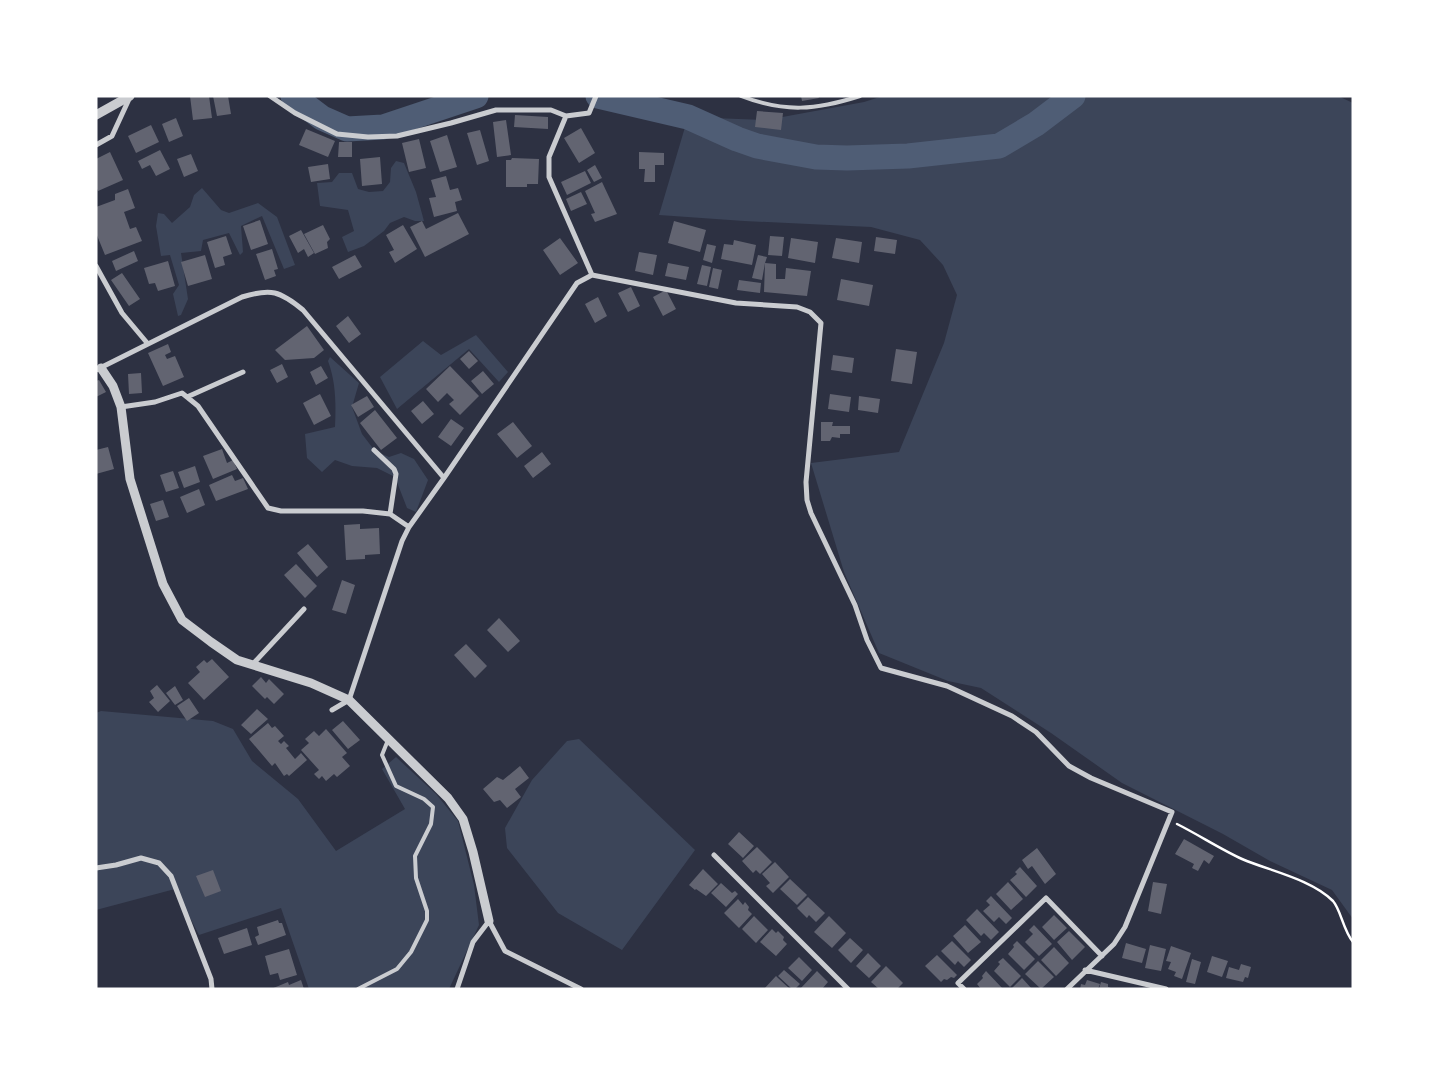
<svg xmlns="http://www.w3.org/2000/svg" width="1449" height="1085" font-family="'Fira Sans Condensed',sans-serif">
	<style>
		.green { fill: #3c4559 }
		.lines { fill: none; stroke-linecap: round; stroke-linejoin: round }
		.river { stroke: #4f5d75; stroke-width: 25 }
		.building { fill: #626471 }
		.path { stroke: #fff; stroke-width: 2.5 }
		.service { stroke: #caccd0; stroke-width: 4 }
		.minor { stroke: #caccd0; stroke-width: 5 }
		.tertiary { stroke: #caccd0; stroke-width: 9 }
	</style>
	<rect width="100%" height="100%" fill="#2d3142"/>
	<path class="green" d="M 883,96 L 1338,96 L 1353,103 L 1353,919 L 1332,890 L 1270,861 L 1223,834 L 1122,783 L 1051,733 L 981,688 L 948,681 L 879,653 L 844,572 L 811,463 L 899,452 L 944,343 L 957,295 L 943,265 L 920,240 L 871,227 L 744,221 L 659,215 L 688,117 L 766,120 L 864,102 Z
		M 396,161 L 404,163 L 416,192 L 424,221 L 415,221 L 404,217 L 390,223 L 384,231 L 364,246 L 348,252 L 342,237 L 354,231 L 348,210 L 320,206 L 317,183 L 332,182 L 339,173 L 352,173 L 358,189 L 369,192 L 383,191 L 390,182 L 391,168 Z
		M 202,188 L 221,210 L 229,213 L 258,203 L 277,217 L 295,265 L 284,269 L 262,216 L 241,226 L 243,252 L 240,255 L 229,233 L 203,240 L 201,251 L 181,253 L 188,299 L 181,315 L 178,316 L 173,294 L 179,285 L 170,255 L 161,256 L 156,226 L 158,213 L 164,214 L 172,223 L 190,207 L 194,195 Z
		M 476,335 L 508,372 L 499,382 L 469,349 L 397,409 L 380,377 L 423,341 L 441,355 Z
		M 330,357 L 359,383 L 352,407 L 362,434 L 375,451 L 389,457 L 401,453 L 414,459 L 428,480 L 416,512 L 407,508 L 395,477 L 377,468 L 352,466 L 335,460 L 322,472 L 307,458 L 305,434 L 335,427 C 336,404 336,383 328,361 Z
		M 101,711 L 213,721 L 233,729 L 252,761 L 298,799 L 336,851 L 405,809 L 382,769 L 396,757 L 436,794 L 458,821 L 474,885 L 479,925 L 449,989 L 309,989 L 281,908 L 199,935 L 175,889 L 96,910 L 96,713 Z
		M 579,739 L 695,850 L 622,950 L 558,913 L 507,848 L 505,828 L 532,780 L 567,741 Z"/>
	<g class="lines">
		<path class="river" d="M 293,96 L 322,118 L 347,129 L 383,127 L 476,96
			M 598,96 L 688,117 L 737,139 L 757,146 L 816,157 L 847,158 L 908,156 L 999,146 L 1036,124 L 1073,96"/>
	</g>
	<path class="building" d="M 190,96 L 209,96 L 212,118 L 193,120 Z
		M 213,96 L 228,96 L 231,114 L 217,116 Z
		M 801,96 L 818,96 L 819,98 L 802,101 Z
		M 757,111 L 783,113 L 781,130 L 755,127 Z
		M 515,115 L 548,117 L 548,129 L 514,127 Z
		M 176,118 L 183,136 L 169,142 L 162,124 Z
		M 506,120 L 511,155 L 497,157 L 493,122 Z
		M 151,125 L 159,142 L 136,153 L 128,136 Z
		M 581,128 L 595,153 L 579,163 L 564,138 Z
		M 306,129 L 335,141 L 328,157 L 299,145 Z
		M 480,130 L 489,161 L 477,165 L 467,133 Z
		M 447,135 L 457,167 L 440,172 L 430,141 Z
		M 419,139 L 426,168 L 409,172 L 402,143 Z
		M 339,142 L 352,142 L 352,157 L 338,157 Z
		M 160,150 L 170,169 L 156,176 L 150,165 L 142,169 L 138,161 Z
		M 110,152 L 123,180 L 98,191 L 96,187 L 96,159 Z
		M 639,152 L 664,153 L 664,165 L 655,165 L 655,182 L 644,182 L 645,169 L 639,169 Z
		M 191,154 L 198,171 L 184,177 L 177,159 Z
		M 380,157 L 382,184 L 362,186 L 360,159 Z
		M 512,158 L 539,159 L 538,184 L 527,184 L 527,187 L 506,187 L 506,160 L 511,160 Z
		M 328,164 L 330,179 L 311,182 L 308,167 Z
		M 595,165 L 602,178 L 594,182 L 587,170 Z
		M 585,171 L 591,183 L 567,195 L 561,182 Z
		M 446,176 L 450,190 L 458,188 L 462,200 L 455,202 L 457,211 L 434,217 L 429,198 L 436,197 L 431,180 Z
		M 602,182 L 617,214 L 595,222 L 591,214 L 595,213 L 585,191 Z
		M 128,189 L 135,208 L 124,212 L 130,229 L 136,227 L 142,241 L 105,255 L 96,233 L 96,207 L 115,200 L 115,194 Z
		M 581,192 L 587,204 L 571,211 L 566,199 Z
		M 458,213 L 469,234 L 425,257 L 410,227 L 422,221 L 426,229 Z
		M 260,220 L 268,244 L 251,250 L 243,226 Z
		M 674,221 L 706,230 L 700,252 L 668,243 Z
		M 323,225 L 330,239 L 327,242 L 328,248 L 315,254 L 304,234 Z
		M 403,225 L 417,249 L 395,263 L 389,252 L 394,250 L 386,235 Z
		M 301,230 L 314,253 L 308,257 L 304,249 L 298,253 L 289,236 Z
		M 226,236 L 232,254 L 223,257 L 225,265 L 215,268 L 207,242 Z
		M 770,236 L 784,237 L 782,256 L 768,255 Z
		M 876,237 L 897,240 L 895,254 L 874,251 Z
		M 560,238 L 578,263 L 560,275 L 543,250 Z
		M 791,238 L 818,242 L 815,263 L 788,258 Z
		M 836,238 L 862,242 L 859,263 L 832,258 Z
		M 734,240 L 756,245 L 752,265 L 721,259 L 724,244 L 733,245 Z
		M 707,244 L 716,246 L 712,263 L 703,260 Z
		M 272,249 L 278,269 L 274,270 L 276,276 L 265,280 L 256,254 Z
		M 134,251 L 138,261 L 116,271 L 112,261 Z
		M 639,252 L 657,255 L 653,275 L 635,271 Z
		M 205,255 L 212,279 L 188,286 L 181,262 Z
		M 355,255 L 362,267 L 339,279 L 332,267 Z
		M 758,255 L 767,257 L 765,263 L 776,264 L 776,279 L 785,279 L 786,268 L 811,271 L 807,296 L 764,292 L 765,263 L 762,280 L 752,278 Z
		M 168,261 L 175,286 L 158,291 L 155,283 L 149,284 L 144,268 Z
		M 668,263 L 689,267 L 686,280 L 665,276 Z
		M 702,265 L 711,267 L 707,286 L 697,284 Z
		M 713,268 L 722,270 L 718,289 L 709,287 Z
		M 122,273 L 140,299 L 129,306 L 111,280 Z
		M 841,279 L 873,285 L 869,306 L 837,300 Z
		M 739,280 L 761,283 L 760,293 L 737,290 Z
		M 631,287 L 640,306 L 628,312 L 618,293 Z
		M 666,290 L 676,309 L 663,316 L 653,297 Z
		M 598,297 L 607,316 L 595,323 L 585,304 Z
		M 348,316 L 361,334 L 349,343 L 336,326 Z
		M 307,326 L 324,350 L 314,358 L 285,360 L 275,350 Z
		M 168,344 L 171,352 L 165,355 L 167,359 L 175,356 L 184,377 L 163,386 L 148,353 Z
		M 896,349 L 917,352 L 912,384 L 891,381 Z
		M 469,351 L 478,361 L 469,369 L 460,359 Z
		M 833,355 L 854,358 L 852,373 L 831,370 Z
		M 282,364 L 288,377 L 277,383 L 270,370 Z
		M 321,366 L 328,378 L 316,385 L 310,372 Z
		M 450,366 L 479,396 L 460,415 L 449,404 L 454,400 L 447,393 L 438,402 L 426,389 Z
		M 483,371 L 494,384 L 482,394 L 471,381 Z
		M 141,373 L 142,393 L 129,394 L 128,374 Z
		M 99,380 L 106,392 L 96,397 L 96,381 Z
		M 320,394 L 331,416 L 314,425 L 303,403 Z
		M 830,394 L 851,397 L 849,412 L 828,409 Z
		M 367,396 L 374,407 L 358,417 L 351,405 Z
		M 859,396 L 880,399 L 878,413 L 858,410 Z
		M 423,401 L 434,414 L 422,424 L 411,411 Z
		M 375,410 L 397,438 L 381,450 L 360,423 Z
		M 451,419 L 464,428 L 451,446 L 438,437 Z
		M 513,422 L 532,446 L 517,458 L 497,434 Z
		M 821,422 L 833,422 L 832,426 L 850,426 L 850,434 L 840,434 L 840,438 L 832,437 L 830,441 L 821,441 Z
		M 108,447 L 114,469 L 96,474 L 96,450 Z
		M 222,449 L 227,463 L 233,460 L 237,469 L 213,479 L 203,456 Z
		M 542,452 L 551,464 L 533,478 L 524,466 Z
		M 195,466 L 200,482 L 184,488 L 178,472 Z
		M 173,471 L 179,488 L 166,492 L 160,475 Z
		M 232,475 L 235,481 L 243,478 L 248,489 L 216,501 L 209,485 Z
		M 199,489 L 205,505 L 187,513 L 180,497 Z
		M 163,500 L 169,517 L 156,521 L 150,504 Z
		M 360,524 L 360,529 L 379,528 L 380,554 L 365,555 L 365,559 L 346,560 L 344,525 Z
		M 308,544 L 328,567 L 317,577 L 297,553 Z
		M 296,564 L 317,586 L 305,598 L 284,575 Z
		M 342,580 L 355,585 L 346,614 L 332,610 Z
		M 499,618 L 520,641 L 508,652 L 487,630 Z
		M 466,644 L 487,666 L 475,678 L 454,655 Z
		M 212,659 L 229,677 L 204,700 L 188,683 L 200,672 L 196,667 L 204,660 L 207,663 Z
		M 261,677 L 266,683 L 269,679 L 284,694 L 274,704 L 267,697 L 265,699 L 252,686 Z
		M 157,685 L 170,701 L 158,712 L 149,702 L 154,698 L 150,691 Z
		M 175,686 L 183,700 L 175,705 L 166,693 Z
		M 189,698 L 199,713 L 187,721 L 177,706 Z
		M 257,709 L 268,719 L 251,734 L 241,725 Z
		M 343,721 L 360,740 L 348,749 L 332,730 Z
		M 268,723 L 272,728 L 275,726 L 284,736 L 278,741 L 281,744 L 284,741 L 289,746 L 286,748 L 295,759 L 301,753 L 307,760 L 289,776 L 287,774 L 284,776 L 275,763 L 272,766 L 249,739 Z
		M 326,729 L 347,753 L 342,757 L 350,766 L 337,777 L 334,774 L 326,781 L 322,776 L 319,779 L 314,774 L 319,770 L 301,750 L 309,743 L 305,739 L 314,731 L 319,736 Z
		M 520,766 L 529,778 L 515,789 L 521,797 L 507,808 L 500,800 L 494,802 L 483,789 L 497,777 L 503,780 Z
		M 739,832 L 754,846 L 743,858 L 728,844 Z
		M 1184,839 L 1214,856 L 1209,864 L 1204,860 L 1198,871 L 1192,868 L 1194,864 L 1175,854 Z
		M 757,847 L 772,862 L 760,874 L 756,870 L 753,873 L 742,861 Z
		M 1037,848 L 1056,874 L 1045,884 L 1032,866 L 1028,869 L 1022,860 Z
		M 775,862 L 789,877 L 773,893 L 766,886 L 770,883 L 762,874 Z
		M 1020,867 L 1037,886 L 1026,897 L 1010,880 L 1017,874 L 1015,872 Z
		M 703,869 L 718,884 L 706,896 L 696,889 L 695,890 L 689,885 Z
		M 213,870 L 221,891 L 205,897 L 196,876 Z
		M 790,879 L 807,895 L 797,905 L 780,889 Z
		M 1008,882 L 1023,899 L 1011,910 L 996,894 Z
		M 1153,882 L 1167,884 L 1161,914 L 1148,911 Z
		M 721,883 L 732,893 L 735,891 L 738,894 L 726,907 L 711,893 Z
		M 991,896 L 1012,918 L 1006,924 L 999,917 L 994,922 L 983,911 L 990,905 L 986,901 Z
		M 808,897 L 825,913 L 816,922 L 809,915 L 807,918 L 797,908 Z
		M 738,899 L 743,905 L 745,902 L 749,907 L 748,910 L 752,914 L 739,928 L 724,913 Z
		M 977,909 L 999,932 L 991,940 L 984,933 L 981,936 L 966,920 Z
		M 1054,915 L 1067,928 L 1054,940 L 1042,927 Z
		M 754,916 L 768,930 L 756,943 L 742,929 Z
		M 829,916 L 846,933 L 832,948 L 814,932 Z
		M 278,920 L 279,923 L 282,923 L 286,935 L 258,945 L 255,937 L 259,935 L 257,927 Z
		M 965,925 L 981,942 L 968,953 L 953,936 Z
		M 1034,925 L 1052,944 L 1039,956 L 1025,942 L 1033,934 L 1029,930 Z
		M 247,928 L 252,945 L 224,954 L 218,938 Z
		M 772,929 L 776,933 L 778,931 L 784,937 L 783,940 L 787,944 L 776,956 L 760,942 Z
		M 1069,931 L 1085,947 L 1072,960 L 1057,942 Z
		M 850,938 L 863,950 L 851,963 L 838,950 Z
		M 952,941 L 971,960 L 964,967 L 958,961 L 955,965 L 941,951 Z
		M 1017,941 L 1035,959 L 1024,970 L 1008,954 L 1014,947 L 1013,945 Z
		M 1126,943 L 1146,949 L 1142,963 L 1122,958 Z
		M 1150,945 L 1166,949 L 1161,971 L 1145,968 Z
		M 1171,946 L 1191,953 L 1182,979 L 1174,976 L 1176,972 L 1168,969 L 1171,962 L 1166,961 Z
		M 1054,947 L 1069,963 L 1056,976 L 1041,960 Z
		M 289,949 L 297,975 L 280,980 L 278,973 L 270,975 L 265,956 Z
		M 868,953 L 881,966 L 869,978 L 856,966 Z
		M 937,955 L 957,975 L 954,978 L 951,977 L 947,980 L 944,979 L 941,982 L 925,966 Z
		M 1212,956 L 1228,961 L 1222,977 L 1207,972 Z
		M 799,957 L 812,970 L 802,981 L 788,968 Z
		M 1003,958 L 1021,976 L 1010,987 L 994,971 L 1000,964 L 998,962 Z
		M 1192,959 L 1201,962 L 1195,984 L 1186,982 Z
		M 1038,961 L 1054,977 L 1041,989 L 1025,974 Z
		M 1241,964 L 1251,967 L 1248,978 L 1245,977 L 1243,982 L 1226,978 L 1229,967 L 1239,970 Z
		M 886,966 L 903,983 L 897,989 L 879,989 L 871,982 Z
		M 784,970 L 800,984 L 795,989 L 792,989 L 778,976 Z
		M 817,971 L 828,982 L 822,989 L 800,989 Z
		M 986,971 L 1003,989 L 981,989 L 977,984 L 983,978 L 982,976 Z
		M 776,976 L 778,978 L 790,989 L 764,989 Z
		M 1022,978 L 1032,989 L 1011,989 Z
		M 301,980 L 304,989 L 271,989 L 288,982 L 289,985 Z
		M 1087,980 L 1100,984 L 1098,989 L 1080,989 L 1081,984 L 1085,985 Z
		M 1101,982 L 1108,984 L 1108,987 L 1114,989 L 1099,989 Z"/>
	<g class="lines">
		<path class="path" d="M 1177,824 C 1199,835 1220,849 1242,859 C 1270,871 1311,879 1333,901 C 1341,910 1343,930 1353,942"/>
		<path class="service" d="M 741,96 C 785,113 816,110 860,96
			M 358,989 L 397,969 L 411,952 L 427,920 L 427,911 L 416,878 L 415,856 L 431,824 L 433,807 L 424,799 L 396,786 L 382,755 L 388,740"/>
		<path class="minor" d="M 270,96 L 295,113 L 337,134 L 368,137 L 397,136 L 451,123 L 496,110 L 551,110 L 566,116
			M 596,96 L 589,113 L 566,116 L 549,157 L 549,177 L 592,275 L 736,303 L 797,307 L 810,312 L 821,323 L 806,482 L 807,500 L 811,513 L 855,605 L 867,640 L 881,668 L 947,686 L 1012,716 L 1036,732 L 1069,766 L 1091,778 L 1172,812 L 1125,927 L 1114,944 L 1067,989
			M 96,145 L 112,136 L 130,97
			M 96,266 L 122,313 L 148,344
			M 96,370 L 242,297 C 271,288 280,291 303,310 L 444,478
			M 187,397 L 243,372
			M 121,407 L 155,402 L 182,393 L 198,406 L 268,508 L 281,511 L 363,511 L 390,514 L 409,527
			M 374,450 L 394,469 L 396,474 L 390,514
			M 252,665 L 304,609
			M 332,710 L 349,700 L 402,541 L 409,527 L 444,478 L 577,283 L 592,275
			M 714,855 L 848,989
			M 96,868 L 116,865 L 141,858 L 159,863 L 171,876 L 211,979 L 212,989
			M 1085,970 L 1166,989
			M 457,989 L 473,942 L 489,921 L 505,951 L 581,989
			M 964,989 L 958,983 L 1046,898 L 1102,956"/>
		<path class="tertiary" d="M 96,115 L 130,96
			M 101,368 L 113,386 L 121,407 L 130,479 L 163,584 L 182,620 L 211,642 L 237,660 L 311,683 L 349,700 L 448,798 L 463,819 L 473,852 L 489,921"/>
	</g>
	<rect width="1449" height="1085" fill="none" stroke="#ffffff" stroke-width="195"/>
</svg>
